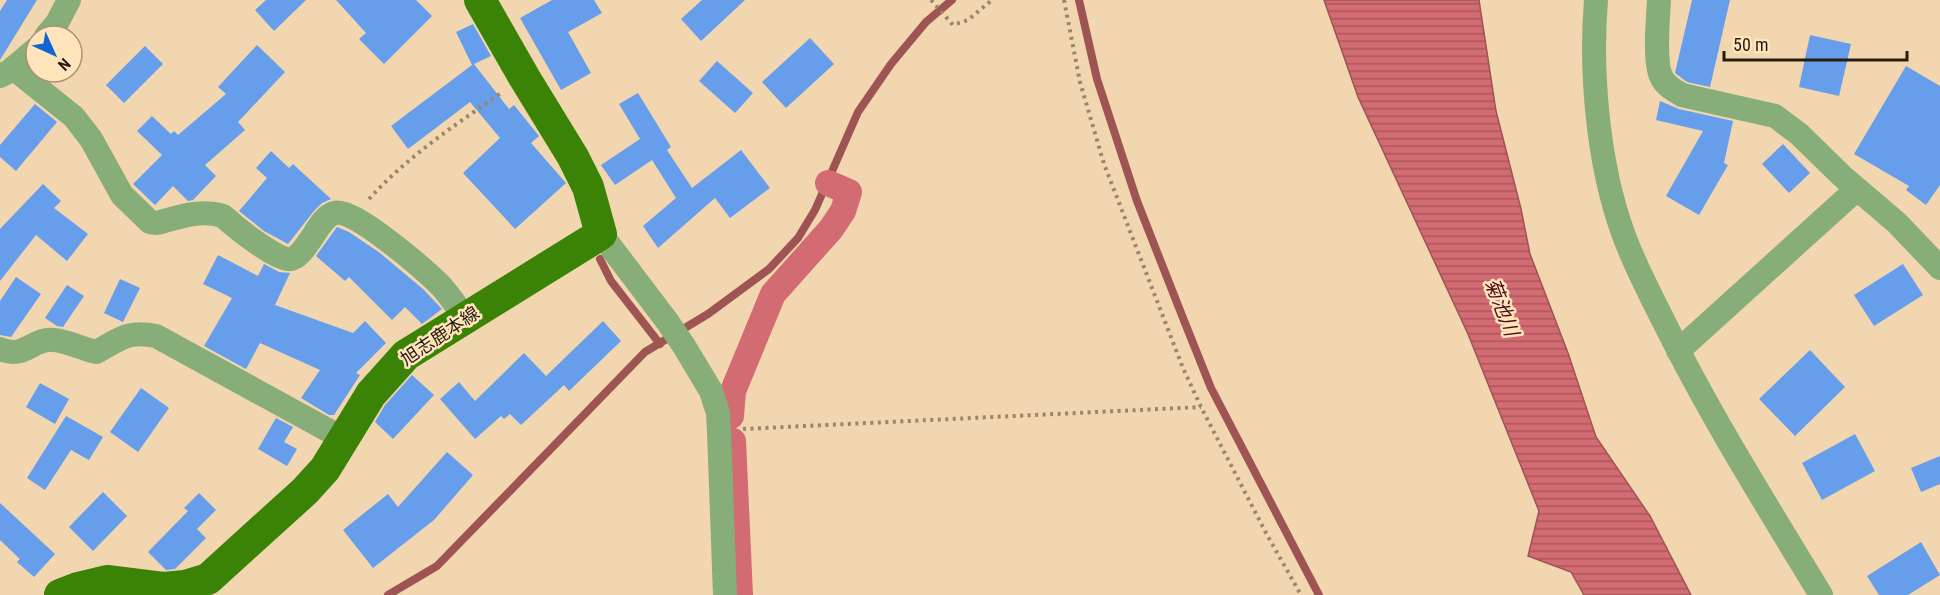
<svg xmlns="http://www.w3.org/2000/svg" width="1940" height="595" font-family="'Roboto Condensed','Noto Sans JP',sans-serif">
	<style>
		.water { fill: url(#water-rules); stroke: #9f5454; stroke-width: 1.5 }
		.lines { fill: none; stroke-linecap: round; stroke-linejoin: round }
		.stream { stroke: #9f5454; stroke-width: 8 }
		.canal { stroke: #d26b72; stroke-width: 26 }
		.building { fill: #669eec }
		.path { stroke: #9a8669; stroke-width: 4; stroke-dasharray: 3 4.5; stroke-linecap: butt }
		.minor { stroke: #87ad78; stroke-width: 24 }
		.major { stroke: #3a8306; stroke-width: 32 }
		.labels { text-anchor: middle; stroke-width: 5; stroke-linejoin: round; paint-order: stroke }
		.street-label { font-size: 18px; fill: #271d0e; stroke: #ffe4bc }
		.water-label { font-size: 20px; font-style: italic; fill: #4f0d18; stroke: #ffe4bc }
	</style>
	<defs>
		<pattern id="water-rules" width="6" height="5" patternUnits="userSpaceOnUse" patternTransform="scale(1.5)"><rect width="6" height="5" fill="#d26b72"/><path d="M0 2.5h6" fill="none" stroke="#aa575c"/></pattern>
	</defs>
	<rect width="100%" height="100%" fill="#f2d6af"/>
	<path class="water" d="M 1324,0 L 1479,0 L 1496,111 L 1521,209 L 1530,254 L 1568,353 L 1596,437 L 1650,516 L 1691,595 L 1584,595 L 1571,572 L 1528,556 L 1539,511 L 1468,334 L 1358,97 Z"/>
	<g class="lines">
		<path class="stream" d="M 1079,0 L 1097,79 L 1137,201 L 1183,318 L 1211,388 L 1319,595
			M 600,259 L 611,281 L 660,344
			M 388,595 L 437,566 L 645,352 L 708,314 L 769,269 L 798,238 L 815,210 L 858,112 L 891,64 L 926,22 L 952,0"/>
		<path class="canal" d="M 731,416 L 733,391 L 773,294 L 831,229 L 843,211 L 849,192 L 828,183
			M 733,441 L 740,595"/>
	</g>
	<path class="building" d="M 7,0 L 37,0 L 0,60 L 0,11 Z
		M 266,0 L 306,0 L 274,31 L 255,10 Z
		M 336,0 L 416,0 L 432,16 L 384,64 L 359,39 L 366,33 Z
		M 552,0 L 594,0 L 602,13 L 568,32 L 591,73 L 561,90 L 520,18 Z
		M 702,0 L 745,0 L 701,41 L 681,19 Z
		M 1692,0 L 1730,0 L 1710,87 L 1687,82 L 1675,73 Z
		M 473,24 L 491,56 L 474,64 L 509,109 L 514,105 L 539,136 L 531,143 L 566,183 L 515,229 L 463,173 L 500,138 L 470,102 L 408,149 L 391,126 L 472,65 L 456,32 Z
		M 1810,35 L 1851,44 L 1839,96 L 1799,87 Z
		M 810,38 L 834,64 L 786,108 L 762,82 Z
		M 257,45 L 285,72 L 238,122 L 245,130 L 205,165 L 216,176 L 193,200 L 188,201 L 173,186 L 155,205 L 133,184 L 162,155 L 137,131 L 152,116 L 171,134 L 174,131 L 178,135 L 226,94 L 218,87 Z
		M 145,46 L 163,64 L 124,103 L 106,85 Z
		M 717,61 L 753,93 L 735,113 L 699,81 Z
		M 1906,66 L 1940,86 L 1940,185 L 1926,205 L 1906,190 L 1909,186 L 1854,154 Z
		M 638,93 L 671,147 L 667,150 L 692,188 L 741,150 L 770,188 L 730,218 L 715,198 L 658,248 L 643,226 L 676,198 L 652,160 L 615,185 L 601,165 L 640,139 L 619,104 Z
		M 1660,101 L 1679,109 L 1733,121 L 1724,163 L 1728,165 L 1699,215 L 1666,196 L 1703,131 L 1656,120 Z
		M 35,104 L 57,122 L 16,171 L 0,157 L 0,145 Z
		M 1783,144 L 1810,173 L 1789,193 L 1762,164 Z
		M 271,151 L 289,168 L 293,164 L 331,199 L 322,203 L 314,211 L 288,244 L 264,231 L 239,211 L 267,178 L 256,168 Z
		M 43,184 L 61,201 L 54,208 L 88,234 L 67,261 L 36,235 L 0,281 L 0,229 Z
		M 337,227 L 349,232 L 380,253 L 423,289 L 442,309 L 422,324 L 405,307 L 392,320 L 349,277 L 345,281 L 316,256 Z
		M 218,255 L 258,276 L 264,264 L 279,272 L 290,273 L 275,305 L 353,333 L 365,321 L 386,343 L 356,373 L 360,375 L 334,415 L 329,415 L 301,398 L 320,370 L 260,343 L 246,369 L 204,346 L 232,298 L 203,284 Z
		M 1903,264 L 1923,295 L 1874,326 L 1854,295 Z
		M 16,277 L 41,294 L 11,337 L 0,335 L 0,301 Z
		M 120,279 L 140,288 L 123,322 L 104,313 Z
		M 67,285 L 84,296 L 63,327 L 57,326 L 45,318 Z
		M 603,321 L 621,341 L 569,391 L 564,385 L 521,425 L 510,414 L 504,419 L 501,416 L 475,439 L 440,399 L 459,382 L 475,401 L 524,353 L 546,376 Z
		M 1810,350 L 1845,387 L 1795,436 L 1759,399 Z
		M 412,375 L 434,395 L 393,439 L 375,422 L 385,405 Z
		M 40,383 L 69,399 L 55,424 L 26,407 Z
		M 141,388 L 169,408 L 138,452 L 110,432 Z
		M 66,416 L 103,437 L 89,460 L 71,450 L 45,490 L 27,478 Z
		M 276,418 L 293,427 L 284,442 L 297,449 L 287,466 L 258,449 Z
		M 1855,434 L 1875,471 L 1822,500 L 1802,463 Z
		M 447,452 L 473,475 L 434,520 L 373,568 L 343,530 L 388,494 L 398,507 Z
		M 1940,456 L 1940,484 L 1921,492 L 1911,468 Z
		M 103,492 L 127,516 L 93,551 L 69,527 Z
		M 199,493 L 216,510 L 197,529 L 206,538 L 175,569 L 166,570 L 148,552 L 188,511 L 184,508 Z
		M 0,503 L 55,554 L 34,577 L 17,562 L 20,559 L 0,540 Z
		M 1921,542 L 1940,575 L 1908,595 L 1879,595 L 1867,576 Z"/>
	<g class="lines">
		<path class="path" d="M 931,0 L 953,25 L 968,20 L 992,0
			M 1064,0 L 1080,82 L 1104,164 L 1183,368 L 1201,407 L 1266,533 L 1301,595
			M 369,199 C 407,157 455,125 501,93
			M 743,429 L 1201,407"/>
		<path class="minor" d="M 1596,0 C 1590,73 1598,164 1623,233 C 1634,264 1650,294 1665,324 C 1711,417 1767,506 1821,595
			M 1659,0 C 1658,18 1654,61 1661,76 C 1664,85 1674,90 1682,95 L 1775,116 L 1799,134 L 1842,176 L 1897,223 L 1940,268
			M 46,36 L 57,23 L 69,0
			M 13,68 L 74,117 L 91,139 L 122,195 L 150,222 L 157,223 C 179,217 200,209 223,216 C 234,226 278,262 291,259 C 300,257 308,243 313,236 C 318,228 324,217 334,213 C 351,205 427,272 441,286 C 450,296 458,308 466,319
			M 0,76 L 10,71 L 36,49
			M 601,234 L 667,321 L 684,346 L 711,391 L 718,413 L 719,431 L 725,595
			M 0,349 C 25,360 33,337 54,340 C 68,341 82,349 96,352 C 119,340 127,330 156,336 L 344,439
			M 1678,351 L 1857,189"/>
		<path class="major" d="M 60,595 L 78,588 L 107,581 L 163,588 L 185,586 L 208,579 L 305,491 L 325,469 L 371,394 L 406,355 L 601,234 L 588,187 L 573,157 L 524,77 L 480,0"/>
	</g>
	<g class="labels">
		<g class="street-label">
			<text transform="translate(440 336) rotate(-34)" y="6">旭志鹿本線</text>
		</g>
		<g class="water-label">
			<text transform="translate(1502 307) rotate(69)" y="7">菊池川</text>
		</g>
	</g>
	<g transform="translate(54 54) rotate(135)"><circle r="28" fill="#ffe4bc" stroke="#a99476" stroke-width="1.5"/>
	<path d="M0-4.5L10 22L0 15L-10 22Z" fill="#0e67d0"/>
	<text y="-9" font-size="16" font-weight="bold" text-anchor="middle" fill="#271d0e">N</text>
	</g>
	<path d="M1724 51v9h183v-9" fill="none" stroke="#271d0e" stroke-width="3"/>
	<text x="1733" y="51" font-size="18" fill="#271d0e" stroke="#ffe4bc" stroke-width="4.5" paint-order="stroke">50 m</text>
</svg>
